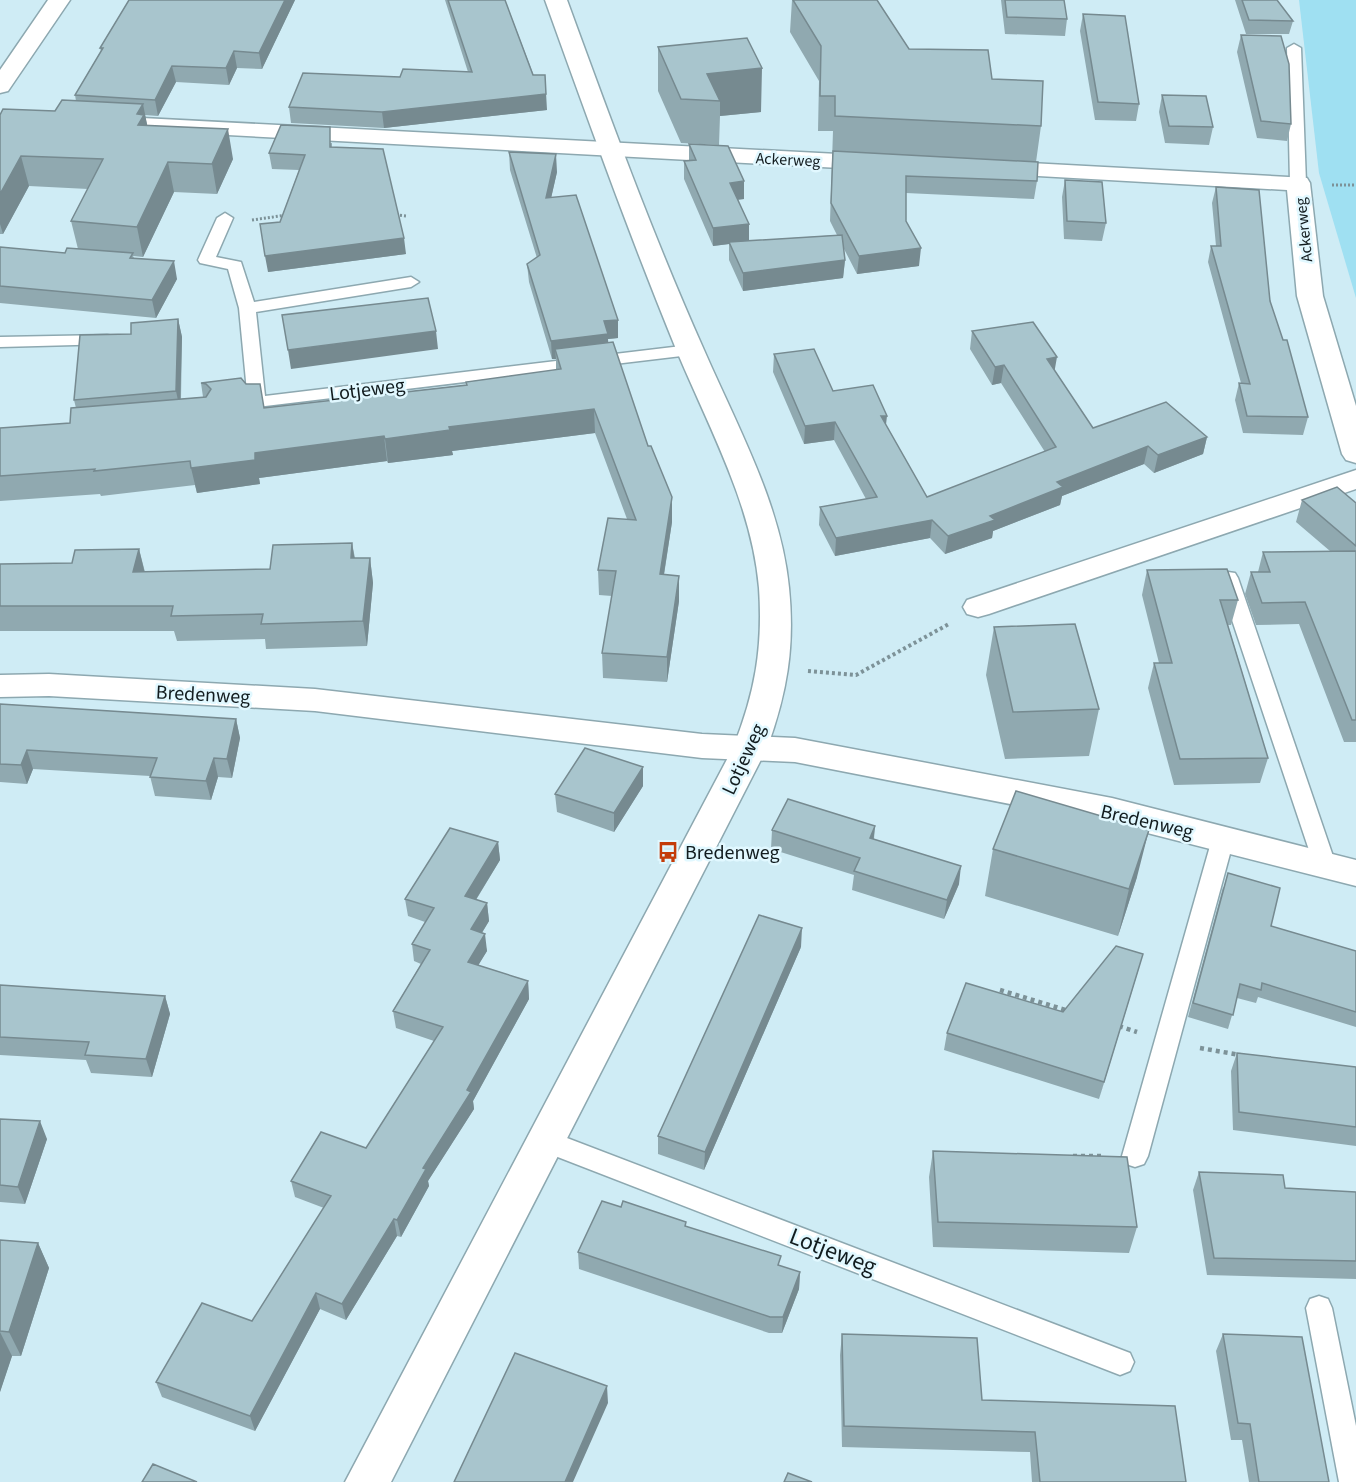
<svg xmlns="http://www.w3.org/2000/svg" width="1356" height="1482" font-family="'Source Sans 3',sans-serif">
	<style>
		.green { fill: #9fe0f2 }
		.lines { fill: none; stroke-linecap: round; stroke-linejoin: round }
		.lane-casing { stroke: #8da8b0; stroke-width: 3 }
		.street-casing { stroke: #8da8b0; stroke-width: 3 }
		.secondary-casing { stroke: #8da8b0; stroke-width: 3 }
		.path-far2 { stroke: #7d9298; stroke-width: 3; stroke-dasharray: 2 2; stroke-linecap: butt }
		.path-far1 { stroke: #7d9298; stroke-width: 4; stroke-dasharray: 3 3; stroke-linecap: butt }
		.path { stroke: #7d9298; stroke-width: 4.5; stroke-dasharray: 4 4; stroke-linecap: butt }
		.lane { fill: #fff; fill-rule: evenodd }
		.street { fill: #fff; fill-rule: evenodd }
		.secondary { fill: #fff; fill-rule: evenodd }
		.wall { fill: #90a9b0 }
		.shaded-wall { fill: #768a90 }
		.building { fill: #a8c5cd; stroke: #768a90; stroke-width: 1.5 }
		.labels { text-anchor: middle; stroke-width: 5; stroke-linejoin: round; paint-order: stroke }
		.far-street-label { font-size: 16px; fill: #121c1f; stroke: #e1f8ff }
		.street-label { font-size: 20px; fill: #121c1f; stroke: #e1f8ff }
		.poi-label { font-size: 20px; fill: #121c1f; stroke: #e1f8ff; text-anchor: start }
		.near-street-label { font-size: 24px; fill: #121c1f; stroke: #e1f8ff }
	</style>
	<rect width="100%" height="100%" fill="#cfecf5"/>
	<path class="green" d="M 1299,0 L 1356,0 L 1356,298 L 1319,173 Z"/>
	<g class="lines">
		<defs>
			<path id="lane" d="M 1294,44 L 1301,48 L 1306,183 L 1298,188 L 1290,183 L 1287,48 Z
				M 225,213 L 233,218 L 216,257 L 241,262 L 254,302 L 411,277 L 419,282 L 411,287 L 256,312 L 265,396 L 690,345 L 696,346 L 699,350 L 696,354 L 690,355 L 257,407 L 251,406 L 248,402 L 239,308 L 228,269 L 200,263 L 198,260 L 217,218 Z
				M 107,335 L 113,336 L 115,340 L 113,344 L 0,347 L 0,337 Z
				M 1228,572 L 1235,573 L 1238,578 L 1336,865 L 1333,871 L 1325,873 L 1317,871 L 1314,865 L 1218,578 L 1221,573 Z
				M 1223,831 L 1231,833 L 1234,839 L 1148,1156 L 1144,1164 L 1135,1167 L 1126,1164 L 1122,1156 L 1212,839 L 1215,833 Z
				M 546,1130 L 1130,1353 L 1134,1362 L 1130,1371 L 1120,1375 L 537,1149 L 534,1141 L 537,1133 Z
				M 1319,1296 L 1328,1299 L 1332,1308 L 1356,1426 L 1356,1482 L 1339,1482 L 1306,1308 L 1310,1299 Z"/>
			<path id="street" d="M 48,0 L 70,0 L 8,91 L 0,93 L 0,70 Z
				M 104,116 L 876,156 L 884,158 L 888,163 L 884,168 L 876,170 L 96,128 L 92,123 L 96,118 Z
				M 993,161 L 1307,178 L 1310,183 L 1323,296 L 1356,406 L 1356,463 L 1346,460 L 1342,454 L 1297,296 L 1287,190 L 985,173 L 981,168 L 985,163 Z
				M 1356,470 L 1356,489 L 989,614 L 978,617 L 967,614 L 963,607 L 967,600 Z
				M 49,674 L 315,689 L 702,734 L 795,738 L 1112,798 L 1356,860 L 1356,886 L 1112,824 L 795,762 L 702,758 L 315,711 L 49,696 L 0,697 L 0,675 Z"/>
			<path id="secondary" d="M 545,0 L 567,0 C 610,118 653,236 704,350 C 737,426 781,504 789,588 C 795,647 787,693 767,748 L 391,1482 L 345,1482 L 733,748 C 755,693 763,648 759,588 C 752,504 708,426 676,349 C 629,234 587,117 545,0 Z"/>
		</defs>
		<use href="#lane" class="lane-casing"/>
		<use href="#street" class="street-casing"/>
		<use href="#secondary" class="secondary-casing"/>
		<path class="path-far2" d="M 1332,185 L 1356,185
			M 396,215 L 407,216
			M 252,220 L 287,215"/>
		<path class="path-far1" d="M 808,671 L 856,675 L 949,624"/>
		<path class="path" d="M 1000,990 L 1069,1011
			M 1119,1026 L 1137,1032
			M 1200,1048 L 1240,1055
			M 1073,1156 L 1104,1156"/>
		<use href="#lane" class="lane"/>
		<use href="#street" class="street"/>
		<use href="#secondary" class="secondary"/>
	</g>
	<path class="wall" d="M 129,0 L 295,0 L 262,69 L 237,68 L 229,85 L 176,82 L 158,116 L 145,115 L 147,125 L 233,159 L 217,194 L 174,192 L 143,257 L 133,256 L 134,258 L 177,279 L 156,318 L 0,303 L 0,247 L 65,253 L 78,249 L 71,221 L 88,189 L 29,186 L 3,234 L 0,234 L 0,115 L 55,111 L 76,101 L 75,95 L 101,51 L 100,48 Z
		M 445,0 L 505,0 L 547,110 L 384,128 L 291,123 L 289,107 L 400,77 L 468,72 Z
		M 792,0 L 877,0 L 909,49 L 992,79 L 1041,126 L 1036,162 L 1037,181 L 1034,199 L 906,193 L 906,221 L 919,266 L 857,274 L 843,247 L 845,260 L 843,278 L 743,291 L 729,260 L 729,244 L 713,246 L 684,179 L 684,161 L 689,161 L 689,144 L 744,199 L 738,200 L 749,241 L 837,235 L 830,221 L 833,131 L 818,131 L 819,81 L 790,32 Z
		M 1001,0 L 1064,0 L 1067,19 L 1065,36 L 1005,34 Z
		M 1235,0 L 1277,0 L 1293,21 L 1289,34 L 1246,34 Z
		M 1083,14 L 1139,104 L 1136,121 L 1095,120 L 1080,31 Z
		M 1241,35 L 1291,124 L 1287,141 L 1257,138 L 1237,52 Z
		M 658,47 L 761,112 L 720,116 L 719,145 L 681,143 L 658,91 Z
		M 1162,95 L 1213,127 L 1209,145 L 1165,143 L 1159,112 Z
		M 332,143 L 332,147 L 406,254 L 268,272 L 280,222 L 299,170 L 272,169 L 269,153 Z
		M 509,152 L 557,172 L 551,198 L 618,320 L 618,338 L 608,339 L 608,343 L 672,522 L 664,575 L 679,601 L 667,682 L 603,678 L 602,653 L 612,596 L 599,595 L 598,570 L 627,519 L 595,433 L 452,451 L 453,455 L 388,463 L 387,461 L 259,478 L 260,484 L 197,493 L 195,485 L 101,496 L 100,494 L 0,501 L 0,428 L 70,423 L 76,408 L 74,400 L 131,334 L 178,319 L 182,337 L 181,399 L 203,397 L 201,383 L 241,378 L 265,408 L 466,385 L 556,370 L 556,359 L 552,359 L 529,282 L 527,264 L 537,258 L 510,170 Z
		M 1065,180 L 1106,223 L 1102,241 L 1064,239 L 1062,197 Z
		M 1216,187 L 1270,301 L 1308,417 L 1303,435 L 1243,433 L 1235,400 L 1239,383 L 1241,383 L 1208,262 L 1211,246 L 1216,246 L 1212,203 Z
		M 972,331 L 1055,371 L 1093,428 L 1207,437 L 1203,454 L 1154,473 L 1144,464 L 1062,496 L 1060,505 L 993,531 L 992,538 L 945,554 L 930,538 L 835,556 L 819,525 L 820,507 L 866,499 L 834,440 L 804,444 L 773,372 L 774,354 L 886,425 L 927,497 L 1045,452 L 1001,383 L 992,385 L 970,349 Z
		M 1302,500 L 1356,503 L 1356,742 L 1344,742 L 1299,624 L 1256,625 L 1245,594 L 1251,572 L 1258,572 L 1263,552 L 1330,551 L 1296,522 Z
		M 352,543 L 355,558 L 370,558 L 373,583 L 367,646 L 266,649 L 265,639 L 177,641 L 174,631 L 0,631 L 0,564 L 72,563 L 139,549 L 145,572 L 270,569 Z
		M 1147,570 L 1238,600 L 1231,625 L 1228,625 L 1268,758 L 1260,783 L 1174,785 L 1148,688 L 1154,663 L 1159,663 L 1142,595 Z
		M 994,627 L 1099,709 L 1089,756 L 1005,759 L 986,675 Z
		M 0,704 L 236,719 L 240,738 L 232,778 L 218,777 L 211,800 L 155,796 L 150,776 L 33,769 L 27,784 L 0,782 Z
		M 643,767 L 643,786 L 614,832 L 557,812 L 555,794 Z
		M 875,826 L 874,839 L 959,884 L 944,919 L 852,890 L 854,875 L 771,849 L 772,830 Z
		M 498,842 L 500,860 L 476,900 L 487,903 L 489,921 L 482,933 L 487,951 L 478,965 L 528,981 L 529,999 L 473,1101 L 474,1109 L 428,1181 L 429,1186 L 401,1237 L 397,1236 L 346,1320 L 320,1309 L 255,1431 L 162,1397 L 156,1382 L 252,1321 L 324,1208 L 295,1197 L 291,1181 L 366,1148 L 434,1041 L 396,1028 L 393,1011 L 421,964 L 414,961 L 412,944 L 425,922 L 408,916 L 405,899 Z
		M 993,849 L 1137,877 L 1118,936 L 985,896 Z
		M 1223,887 L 1271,926 L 1356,951 L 1356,1027 L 1258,997 L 1256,1003 L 1237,998 L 1228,1029 L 1188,1017 Z
		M 801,947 L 704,1170 L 658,1154 L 658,1136 Z
		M 1138,971 L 1099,1099 L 944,1050 L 947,1033 L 1063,1012 Z
		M 0,985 L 165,996 L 170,1014 L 152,1077 L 91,1073 L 86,1060 L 0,1055 Z
		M 1237,1053 L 1356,1067 L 1356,1146 L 1233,1130 L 1231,1071 Z
		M 0,1119 L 47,1139 L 25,1204 L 0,1202 Z
		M 933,1151 L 1137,1227 L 1129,1253 L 933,1247 L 929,1177 Z
		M 1199,1172 L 1285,1188 L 1356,1192 L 1356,1279 L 1207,1275 L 1193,1190 Z
		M 621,1207 L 686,1226 L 780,1266 L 800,1272 L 799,1289 L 782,1333 L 769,1333 L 579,1269 L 578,1252 Z
		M 0,1240 L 38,1243 L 49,1268 L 21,1356 L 12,1356 L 0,1392 Z
		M 842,1334 L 982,1400 L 1186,1482 L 1032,1482 L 1030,1452 L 842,1447 L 840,1355 Z
		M 1223,1334 L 1329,1482 L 1249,1482 L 1242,1440 L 1231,1440 L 1216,1351 Z"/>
	<path class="shaded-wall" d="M 285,0 L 295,0 L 262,69 L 259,53 Z
		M 234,51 L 237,68 L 229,85 L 226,68 Z
		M 172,66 L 176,82 L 158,116 L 155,100 Z
		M 762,68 L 761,112 L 720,116 L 720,101 L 707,74 Z
		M 545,75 L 547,110 L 384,128 L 382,112 Z
		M 143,104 L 149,134 L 138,125 L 137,114 Z
		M 228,129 L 233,159 L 217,194 L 212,164 Z
		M 556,154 L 557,172 L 547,216 L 546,198 Z
		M 21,156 L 29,186 L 3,234 L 0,224 L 0,194 Z
		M 168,162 L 174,192 L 143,257 L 137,227 Z
		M 744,181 L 744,199 L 730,200 L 730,183 Z
		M 749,224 L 749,242 L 729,242 L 729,244 L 713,246 L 713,228 Z
		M 404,238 L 406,254 L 268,272 L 265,256 Z
		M 921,248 L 919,266 L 857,274 L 859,256 Z
		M 845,260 L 843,278 L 743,291 L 743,273 Z
		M 174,261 L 177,279 L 156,318 L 152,300 Z
		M 178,319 L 182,337 L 180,410 L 176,391 Z
		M 618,320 L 618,338 L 608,339 L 609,353 L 555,349 L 556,359 L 552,359 L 551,341 L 604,321 Z
		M 436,331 L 438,349 L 291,369 L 288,350 Z
		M 1057,357 L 1054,374 L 1047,359 Z
		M 1004,365 L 1001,383 L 992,385 L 995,367 Z
		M 594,409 L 595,433 L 452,451 L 453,455 L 388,463 L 385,439 L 449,427 Z
		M 881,416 L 887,416 L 885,433 Z
		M 835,422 L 834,440 L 804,444 L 805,426 Z
		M 384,436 L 387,461 L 259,478 L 260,484 L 197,493 L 191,468 L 255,453 Z
		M 1207,437 L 1203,454 L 1154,473 L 1158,455 Z
		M 1148,446 L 1144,464 L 1062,496 L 1060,505 L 993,531 L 992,538 L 945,554 L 948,536 L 1057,482 Z
		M 672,497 L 672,522 L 660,599 L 660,574 Z
		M 932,520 L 930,538 L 835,556 L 836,538 Z
		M 352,543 L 356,568 L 351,558 Z
		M 139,549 L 145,574 L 133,572 Z
		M 370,558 L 373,583 L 367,646 L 363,621 Z
		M 679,576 L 679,601 L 667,682 L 667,657 Z
		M 236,719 L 240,738 L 232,778 L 227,759 Z
		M 27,750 L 33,769 L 27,784 L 21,765 Z
		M 214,758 L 218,777 L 211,800 L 206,781 Z
		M 643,767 L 643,786 L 614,832 L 614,813 Z
		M 875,826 L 873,844 L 870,838 Z
		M 1149,830 L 1137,877 L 1118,936 L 1129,889 Z
		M 498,842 L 500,860 L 467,914 L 465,896 Z
		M 961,866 L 959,884 L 944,919 L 947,900 Z
		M 487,903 L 489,921 L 473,947 L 471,929 Z
		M 802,928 L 801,947 L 704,1170 L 705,1152 Z
		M 485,934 L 487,951 L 470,979 L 468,962 Z
		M 1143,954 L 1138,971 L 1099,1099 L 1104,1082 Z
		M 528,981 L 529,999 L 473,1101 L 474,1109 L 428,1181 L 429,1186 L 401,1237 L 397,1220 L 423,1168 Z
		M 165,996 L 170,1014 L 152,1077 L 146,1059 Z
		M 40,1121 L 47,1139 L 25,1204 L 18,1187 Z
		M 394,1219 L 397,1236 L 346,1320 L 342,1304 Z
		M 38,1243 L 49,1268 L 21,1356 L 9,1332 Z
		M 800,1272 L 799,1289 L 782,1333 L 783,1317 Z
		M 316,1293 L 320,1309 L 255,1431 L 250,1416 Z
		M 0,1332 L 12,1356 L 0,1392 Z
		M 607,1386 L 608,1403 L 573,1482 L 565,1482 Z"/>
	<path class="building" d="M 129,0 L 285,0 L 259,53 L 234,51 L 226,68 L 172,66 L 155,100 L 75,95 L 103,48 L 100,48 Z
		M 448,0 L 505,0 L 533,75 L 545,75 L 546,94 L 382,112 L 289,107 L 303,73 L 400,77 L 403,69 L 472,72 Z
		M 793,0 L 877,0 L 909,49 L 988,50 L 992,79 L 1043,81 L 1041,126 L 835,116 L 835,96 L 820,96 L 821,46 Z
		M 1005,0 L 1064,0 L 1067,19 L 1007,17 Z
		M 1242,0 L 1277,0 L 1293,21 L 1249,20 Z
		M 1083,14 L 1125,16 L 1139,104 L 1098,102 Z
		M 1241,35 L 1281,36 L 1289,64 L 1291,124 L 1261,121 Z
		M 747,38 L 762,68 L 707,74 L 720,101 L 681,99 L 658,47 Z
		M 1162,95 L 1206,96 L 1213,127 L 1169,126 Z
		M 62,100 L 143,104 L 137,114 L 144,115 L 138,125 L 228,129 L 212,164 L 168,162 L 137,227 L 71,221 L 103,159 L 21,156 L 0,194 L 0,115 L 3,109 L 55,111 Z
		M 281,125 L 330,127 L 330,147 L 383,149 L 404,238 L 265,256 L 260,224 L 280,222 L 305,155 L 269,153 Z
		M 689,144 L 728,146 L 744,181 L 730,183 L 749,224 L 713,228 L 684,161 L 696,160 Z
		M 833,151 L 1038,162 L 1037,181 L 906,176 L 906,221 L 921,248 L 859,256 L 831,203 Z
		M 509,152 L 556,154 L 546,198 L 576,195 L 618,320 L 604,321 L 608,334 L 551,341 L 527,264 L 540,255 Z
		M 1065,180 L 1102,182 L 1106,223 L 1067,221 Z
		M 1216,187 L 1259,190 L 1270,301 L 1283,340 L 1287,340 L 1308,417 L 1247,416 L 1239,383 L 1250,384 L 1211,246 L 1221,246 Z
		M 842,235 L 845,260 L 743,273 L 729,242 Z
		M 0,247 L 65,253 L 67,248 L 133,253 L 130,258 L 174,261 L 152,300 L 0,286 Z
		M 428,298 L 436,331 L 288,350 L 282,315 Z
		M 178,319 L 176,391 L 74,400 L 80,335 L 131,334 L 131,323 Z
		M 1033,322 L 1057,357 L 1047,359 L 1093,428 L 1166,402 L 1207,437 L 1158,455 L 1148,446 L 1057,482 L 1063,487 L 990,516 L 995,520 L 948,536 L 932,520 L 836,538 L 820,507 L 877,497 L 835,422 L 805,426 L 774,354 L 814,349 L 833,391 L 873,385 L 887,416 L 881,416 L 927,497 L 1056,447 L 1004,365 L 995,367 L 972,331 Z
		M 613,342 L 648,446 L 651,446 L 672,497 L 660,574 L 679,576 L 667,657 L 602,653 L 616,571 L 598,570 L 608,518 L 636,520 L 594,409 L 449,427 L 450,430 L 385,439 L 384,436 L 255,453 L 255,460 L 191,468 L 190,461 L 94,471 L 95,469 L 0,476 L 0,428 L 70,423 L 71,408 L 206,397 L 211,389 L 206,384 L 201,383 L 241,378 L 246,384 L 260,384 L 264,408 L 467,385 L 466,382 L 561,369 L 555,349 Z
		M 1337,487 L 1356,503 L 1356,546 L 1302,500 Z
		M 352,543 L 351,558 L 370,558 L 363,621 L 261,624 L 263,614 L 171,616 L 173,606 L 0,606 L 0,564 L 72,563 L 75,550 L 139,549 L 133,572 L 270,569 L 273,545 Z
		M 1356,551 L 1356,720 L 1352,720 L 1305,602 L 1262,603 L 1251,572 L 1270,572 L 1263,552 Z
		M 1227,569 L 1238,600 L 1220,600 L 1268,758 L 1180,759 L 1154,663 L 1172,663 L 1147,570 Z
		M 1075,624 L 1099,709 L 1013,712 L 994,627 Z
		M 0,704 L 236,719 L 227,759 L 214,758 L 206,781 L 150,777 L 157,758 L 27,750 L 21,765 L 0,764 Z
		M 585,748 L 643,767 L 614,813 L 555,794 Z
		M 1016,791 L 1149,830 L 1129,889 L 993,849 Z
		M 788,799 L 875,826 L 870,838 L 961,866 L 947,900 L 854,871 L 860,858 L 772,830 Z
		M 450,828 L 498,842 L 465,896 L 487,903 L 471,929 L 485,934 L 468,962 L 528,981 L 467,1090 L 471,1092 L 423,1168 L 426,1169 L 397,1220 L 394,1219 L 342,1304 L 316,1293 L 250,1416 L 156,1382 L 202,1303 L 252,1321 L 331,1196 L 291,1181 L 321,1132 L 366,1148 L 443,1027 L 393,1011 L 430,950 L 412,944 L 434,908 L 405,899 Z
		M 1228,873 L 1280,888 L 1271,926 L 1356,951 L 1356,1012 L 1262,983 L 1261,990 L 1240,984 L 1233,1015 L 1193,1003 Z
		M 759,915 L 802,928 L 705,1152 L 658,1136 Z
		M 1116,946 L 1143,954 L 1104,1082 L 947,1033 L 966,983 L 1063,1012 Z
		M 0,985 L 165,996 L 146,1059 L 85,1055 L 89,1042 L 0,1037 Z
		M 1237,1053 L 1356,1067 L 1356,1127 L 1239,1112 Z
		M 0,1119 L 40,1121 L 18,1187 L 0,1185 Z
		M 933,1151 L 1127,1157 L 1137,1227 L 938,1222 Z
		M 1199,1172 L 1283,1175 L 1285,1188 L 1356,1192 L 1356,1261 L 1214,1258 Z
		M 602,1201 L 621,1207 L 623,1201 L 686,1222 L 685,1226 L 781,1256 L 778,1265 L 800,1272 L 783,1317 L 770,1317 L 578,1252 Z
		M 0,1240 L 38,1243 L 9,1332 L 0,1331 Z
		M 842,1334 L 977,1338 L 982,1400 L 1175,1406 L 1186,1482 L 1040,1482 L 1035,1432 L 844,1426 Z
		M 1223,1334 L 1302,1337 L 1329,1482 L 1259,1482 L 1250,1424 L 1238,1423 Z
		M 515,1353 L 607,1386 L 565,1482 L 454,1482 Z
		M 153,1464 L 197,1482 L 142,1482 Z
		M 788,1473 L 812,1482 L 784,1482 Z"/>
	<defs>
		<symbol id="bus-bare" viewBox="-9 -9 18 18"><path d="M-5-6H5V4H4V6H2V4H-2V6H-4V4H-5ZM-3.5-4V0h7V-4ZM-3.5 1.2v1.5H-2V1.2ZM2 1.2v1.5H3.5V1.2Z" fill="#c43c0a" stroke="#e1f8ff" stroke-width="2.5" paint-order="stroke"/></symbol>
	</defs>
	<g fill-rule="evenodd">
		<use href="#bus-bare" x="653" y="837" width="30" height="30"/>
	</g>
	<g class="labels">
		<g class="far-street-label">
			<text transform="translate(788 159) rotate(3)" y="6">Ackerweg</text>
			<text transform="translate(1303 230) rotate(-96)" y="6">Ackerweg</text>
		</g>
		<g class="street-label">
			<text transform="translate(367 389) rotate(-7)" y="7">Lotjeweg</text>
			<text transform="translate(203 694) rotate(3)" y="7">Bredenweg</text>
			<text transform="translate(743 759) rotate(-65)" y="7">Lotjeweg</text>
			<text transform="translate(1147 821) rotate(13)" y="7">Bredenweg</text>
		</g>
		<g class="poi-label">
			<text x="685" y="859">Bredenweg</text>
		</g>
		<g class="near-street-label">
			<text transform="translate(833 1251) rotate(21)" y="8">Lotjeweg</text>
		</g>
	</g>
</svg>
